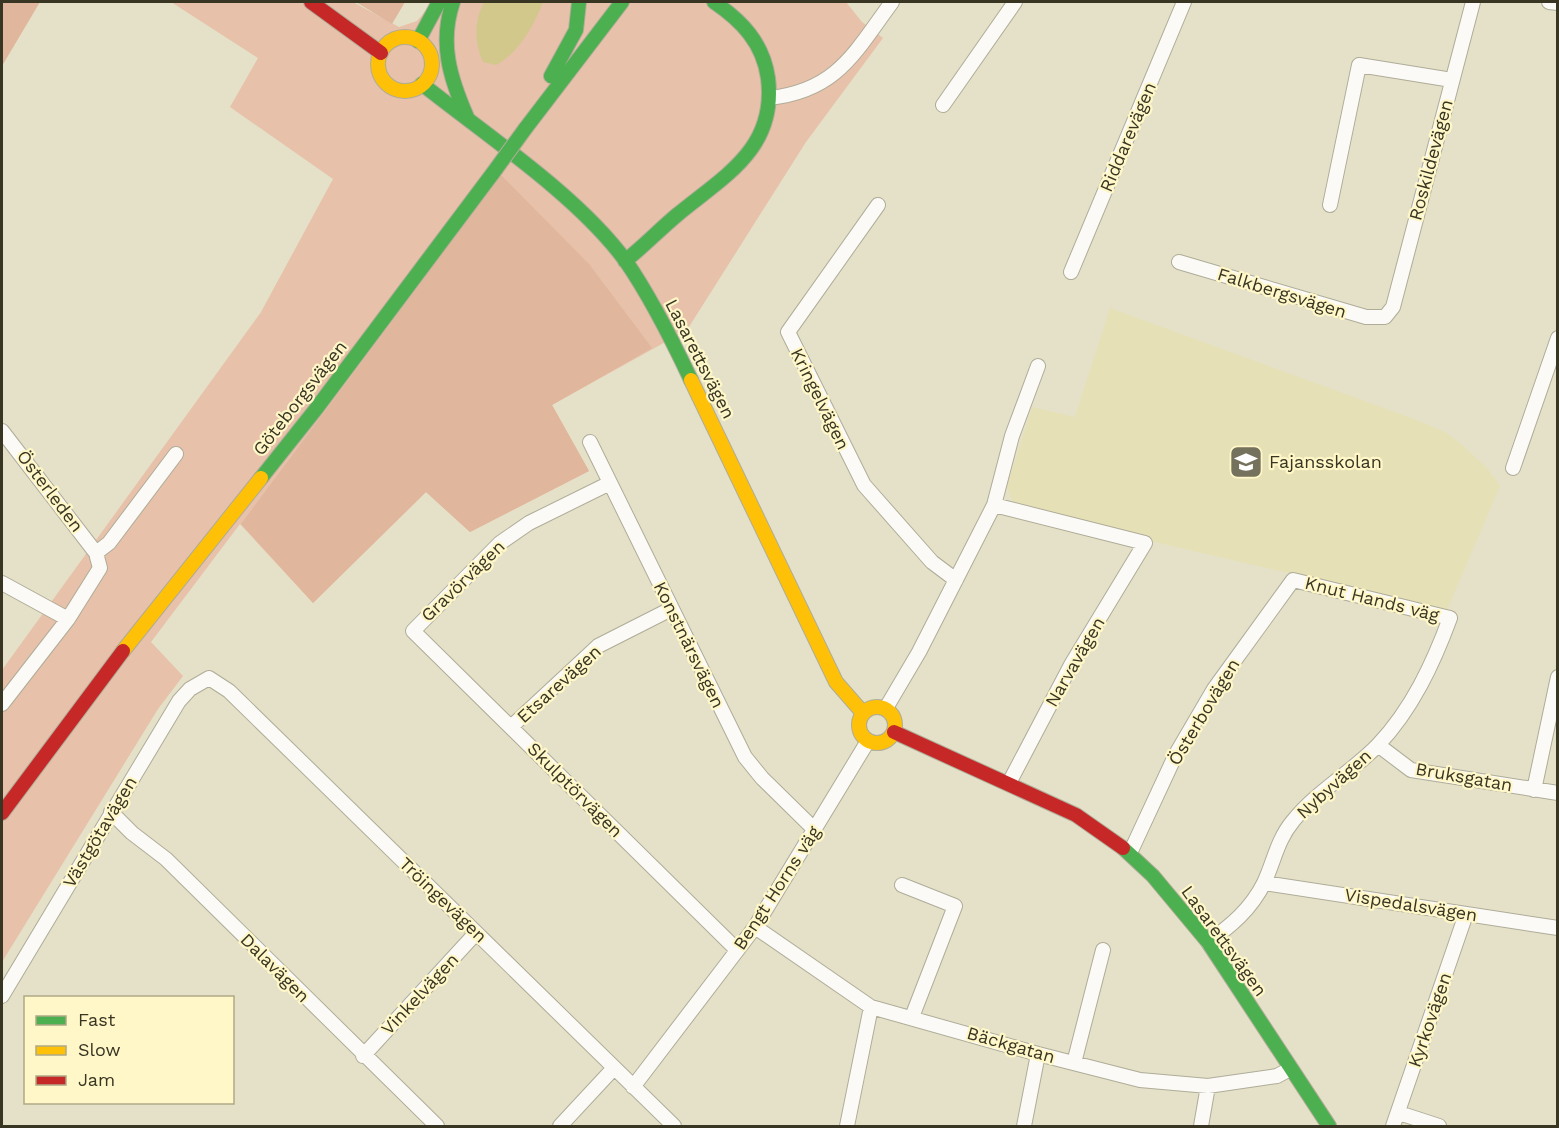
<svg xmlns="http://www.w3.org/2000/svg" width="1559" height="1128" font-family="'Work Sans',sans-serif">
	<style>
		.built { fill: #e6e0b6 }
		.green { fill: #e7c1a9 }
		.forest { fill: #e0b69c }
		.water { fill: #d2c88c }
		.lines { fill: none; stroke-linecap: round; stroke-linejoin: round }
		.street-casing { stroke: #afac98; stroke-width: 16 }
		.fast-casing { stroke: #afac98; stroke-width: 16 }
		.slow-casing { stroke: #afac98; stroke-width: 16 }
		.jam-casing { stroke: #afac98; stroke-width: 16 }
		.street { stroke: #fbfaf7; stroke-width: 14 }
		.fast { stroke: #4caf50; stroke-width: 14 }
		.slow { stroke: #ffc107; stroke-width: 14 }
		.jam { stroke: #c62828; stroke-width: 14 }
		.fast-bridge-casing { stroke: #afac98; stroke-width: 16; stroke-linecap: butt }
		.fast-bridge { stroke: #4caf50; stroke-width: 14 }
		.labels { text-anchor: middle; stroke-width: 4.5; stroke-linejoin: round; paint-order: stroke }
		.street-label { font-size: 18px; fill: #383523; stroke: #fff7c8 }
		.poi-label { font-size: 18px; fill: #383523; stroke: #fff7c8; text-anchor: start }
	</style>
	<rect width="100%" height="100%" fill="#e4e1c8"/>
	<path class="built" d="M 1110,308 L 1414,419 L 1445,432 L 1461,444 L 1487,468 L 1500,486 L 1447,610 L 1129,536 L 1019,505 L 1012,500 L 1007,487 L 1032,407 L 1075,417 Z"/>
	<path class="green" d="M 171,2 L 353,2 L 399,27 L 417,21 L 433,2 L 846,2 L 862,22 L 883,38 L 806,142 L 687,330 L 552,405 L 589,471 L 470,532 L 426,492 L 313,603 L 240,524 L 151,642 L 183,676 L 158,709 L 2,962 L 2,670 L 261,312 L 333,179 L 230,107 L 258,58 Z"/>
	<path class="forest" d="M 2,2 L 40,2 L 2,66 Z
		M 356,2 L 405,2 L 392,24 Z
		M 501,175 L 589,264 L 652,348 L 552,405 L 589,471 L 470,532 L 426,492 L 313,603 L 241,524 Z"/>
	<path class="water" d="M 484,2 L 543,2 C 535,24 518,54 496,65 L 483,62 C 474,42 474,21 484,2 Z"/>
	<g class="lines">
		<defs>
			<path id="street" d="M 1549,2 L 1558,3
				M 769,98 C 837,91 855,52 892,2
				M 943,105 L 1015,2
				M 878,205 L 788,332 L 864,485 L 932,562 L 956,580
				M 1330,205 L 1359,65 L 1452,80
				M 1179,262 L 1366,317 L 1385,317 L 1393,307 L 1473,2
				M 1071,272 L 1184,2
				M 2,431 L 96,553 L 100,568 L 68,619 L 2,704
				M 590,442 L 745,757 L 762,778 L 815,830
				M 1513,468 L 1558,338
				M 610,483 L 529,523 L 500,543 L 413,631 L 737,950
				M 994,505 L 1145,543 L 1071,665 L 1009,783
				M 96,553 L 109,543 L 176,454
				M 2,583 L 68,619
				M 886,708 L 919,652 L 994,505 L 1012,436 L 1038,366
				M 511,727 L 598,646 L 671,609
				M 1378,745 L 1411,770 L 1558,793
				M 1534,790 L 1558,677
				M 111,812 L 132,833 L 166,859 L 437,1126
				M 1130,853 L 1176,754 L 1214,689 L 1293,580 L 1450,618 C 1433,664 1412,709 1378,745 C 1352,772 1317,791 1293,821 C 1277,840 1274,862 1264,883 C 1251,909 1231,926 1208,942
				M 1264,883 L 1558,928
				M 902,885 L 955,906 L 912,1017
				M 755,927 L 871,1007 L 1038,1054 L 1140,1080 L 1208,1086 L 1277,1076 L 1290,1069
				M 2,996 L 179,701 L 190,689 L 209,678 L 229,691 L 674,1126
				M 363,1056 L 476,933
				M 1074,1063 L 1103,950
				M 633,1087 L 755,927 L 868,741
				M 1399,1113 L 1439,1126
				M 560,1126 L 613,1069
				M 847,1126 L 871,1007
				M 1024,1126 L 1038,1054
				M 1201,1126 L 1208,1086
				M 1393,1126 L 1466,914"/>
			<path id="fast" d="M 453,2 C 439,43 450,78 467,117
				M 418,41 L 439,2
				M 551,76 L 576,30 L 579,2
				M 422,84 C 486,135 577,195 625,260 C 648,293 674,344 691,380
				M 525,129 L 622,2
				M 625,261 C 643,247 659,230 677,215 C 724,176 777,149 768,78 C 763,43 742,21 714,2
				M 261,478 L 316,409 L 493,173
				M 1123,848 L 1153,876 L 1208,942 L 1329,1126"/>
			<path id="slow" d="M378 64a27 27 0 1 1 54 0a27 27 0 1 1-54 0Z
				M 691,380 L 836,682 L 863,713
				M 123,651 L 261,478
				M859 725a18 18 0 1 1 36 0a18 18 0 1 1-36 0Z"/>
			<path id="jam" d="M 311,2 L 381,53
				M 894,732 L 1076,815 L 1123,848
				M 2,813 L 123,651"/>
		</defs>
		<use href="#street" class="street-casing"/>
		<use href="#fast" class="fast-casing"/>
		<use href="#slow" class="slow-casing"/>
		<use href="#jam" class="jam-casing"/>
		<use href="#street" class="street"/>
		<use href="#fast" class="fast"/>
		<use href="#slow" class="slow"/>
		<use href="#jam" class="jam"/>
		<defs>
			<path id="fast-bridge" d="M 493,173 L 525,129"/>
		</defs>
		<use href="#fast-bridge" class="fast-bridge-casing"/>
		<use href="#fast-bridge" class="fast-bridge"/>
	</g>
	<defs>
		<symbol id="school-square" viewBox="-11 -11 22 22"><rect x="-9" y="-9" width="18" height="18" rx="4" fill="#74715d" stroke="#fff7c8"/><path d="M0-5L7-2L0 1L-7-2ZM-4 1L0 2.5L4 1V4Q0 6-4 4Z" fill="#fff"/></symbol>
	</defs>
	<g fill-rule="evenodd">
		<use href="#school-square" x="1227" y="443" width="38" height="38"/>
	</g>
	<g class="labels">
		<g class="street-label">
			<text transform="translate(1128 137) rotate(-67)" y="6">Riddarevägen</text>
			<text transform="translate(1431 160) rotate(-75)" y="6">Roskildevägen</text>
			<text transform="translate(1282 293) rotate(17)" y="6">Falkbergsvägen</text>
			<text transform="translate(700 359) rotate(63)" y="6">Lasarettsvägen</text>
			<text transform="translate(300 398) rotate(-52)" y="6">Göteborgsvägen</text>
			<text transform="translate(820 399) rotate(64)" y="6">Kringelvägen</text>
			<text transform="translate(50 491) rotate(53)" y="6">Österleden</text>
			<text transform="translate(463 581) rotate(-44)" y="6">Gravörvägen</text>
			<text transform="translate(1372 599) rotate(14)" y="6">Knut Hands väg</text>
			<text transform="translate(689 645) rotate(64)" y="6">Konstnärsvägen</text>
			<text transform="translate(1075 662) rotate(-60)" y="6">Narvavägen</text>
			<text transform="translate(559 684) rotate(-42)" y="6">Etsarevägen</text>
			<text transform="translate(1204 712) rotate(-59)" y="6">Österbovägen</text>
			<text transform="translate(1464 777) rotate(10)" y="6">Bruksgatan</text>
			<text transform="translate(1334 784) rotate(-42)" y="6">Nybyvägen</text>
			<text transform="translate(575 790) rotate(45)" y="6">Skulptörvägen</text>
			<text transform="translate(100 832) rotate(-59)" y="6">Västgötavägen</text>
			<text transform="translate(777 888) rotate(-57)" y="6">Bengt Horns väg</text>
			<text transform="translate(443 900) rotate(44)" y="6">Tröingevägen</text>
			<text transform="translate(1411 905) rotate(9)" y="6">Vispedalsvägen</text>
			<text transform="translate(1224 941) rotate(54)" y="6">Lasarettsvägen</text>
			<text transform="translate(275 968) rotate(45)" y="6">Dalavägen</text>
			<text transform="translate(420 994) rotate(-47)" y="6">Vinkelvägen</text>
			<text transform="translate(1430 1020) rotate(-71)" y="6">Kyrkovägen</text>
			<text transform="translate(1011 1045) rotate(16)" y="6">Bäckgatan</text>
		</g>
		<g class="poi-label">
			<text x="1269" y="468">Fajansskolan</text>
		</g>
	</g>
	<rect width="1559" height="1128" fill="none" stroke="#383523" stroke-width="6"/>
	<rect x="24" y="996" width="210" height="108" fill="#fff7c8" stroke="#afa986" stroke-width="1.5"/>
	<rect x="36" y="1016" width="30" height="9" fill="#4caf50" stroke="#afa986" stroke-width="1.5"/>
	<text x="78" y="1026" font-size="18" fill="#383523">Fast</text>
	<rect x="36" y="1046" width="30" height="9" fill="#ffc107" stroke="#afa986" stroke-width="1.5"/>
	<text x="78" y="1056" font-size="18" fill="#383523">Slow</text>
	<rect x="36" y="1076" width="30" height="9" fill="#c62828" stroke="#afa986" stroke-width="1.5"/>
	<text x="78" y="1086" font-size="18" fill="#383523">Jam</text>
</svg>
